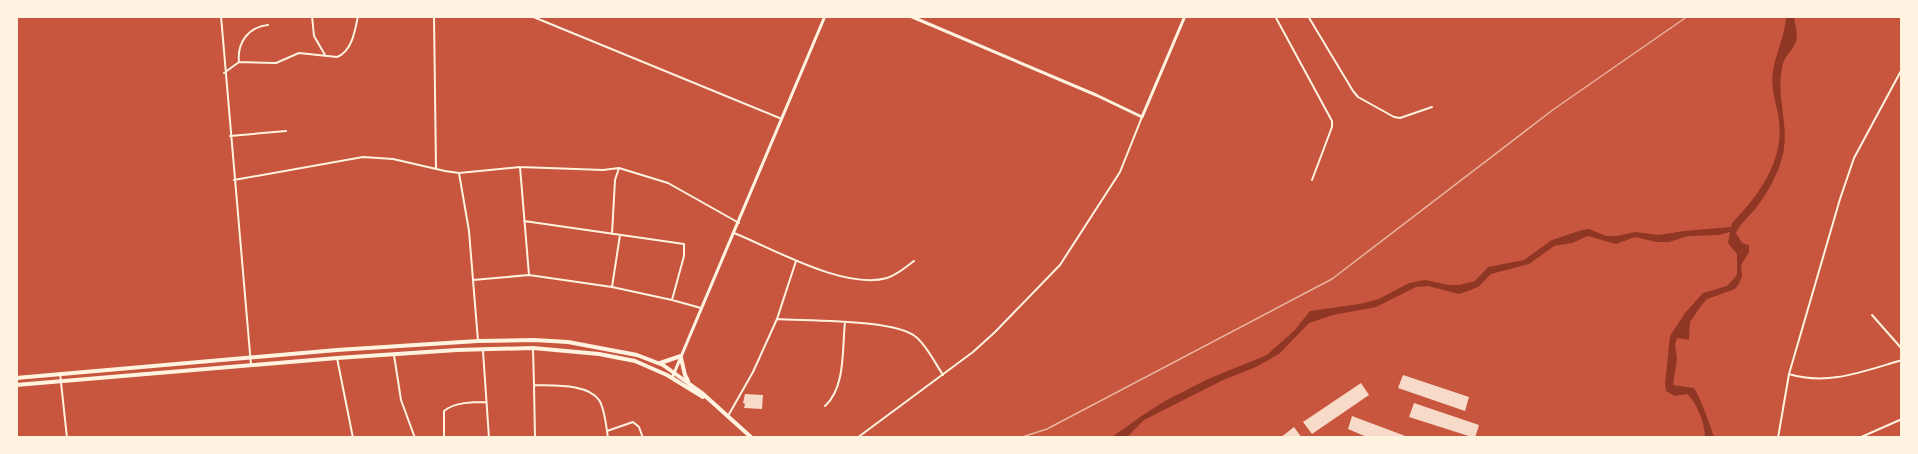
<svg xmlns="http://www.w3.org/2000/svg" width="1918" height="454" font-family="'Zilla Slab',serif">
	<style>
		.water { fill: #8f3625 }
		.building { fill: #f7dbc8 }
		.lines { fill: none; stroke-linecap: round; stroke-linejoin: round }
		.minor { stroke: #fff3e0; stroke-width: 2 }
		.tertiary { stroke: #fff3e0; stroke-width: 3 }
		.secondary { stroke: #fff3e0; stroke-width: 4 }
		.rail { stroke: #e9b49f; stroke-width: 1.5 }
	</style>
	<rect width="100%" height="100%" fill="#c8553d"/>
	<path class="water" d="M 1786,17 L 1794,17 C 1795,25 1799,36 1795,44 C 1791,52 1783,58 1782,68 C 1775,105 1795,133 1777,172 C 1772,185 1764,197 1756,208 C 1749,217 1740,223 1736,233 L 1742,243 L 1749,245 L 1749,252 L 1741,265 L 1742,276 L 1739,284 L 1735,289 L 1707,299 L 1701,306 L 1690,322 L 1689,340 L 1677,338 L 1675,344 L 1677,359 L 1673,385 L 1694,388 C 1701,399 1710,425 1714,437 L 1705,437 C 1705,425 1697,402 1687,394 L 1675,396 L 1666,391 L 1665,384 L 1670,336 L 1685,313 L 1703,293 L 1727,286 L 1737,275 L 1737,254 L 1728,243 L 1730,232 L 1719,235 L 1688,236 L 1669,242 L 1657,242 L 1635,237 L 1616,244 L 1588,236 L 1572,243 L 1554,246 L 1529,264 L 1491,274 L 1478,287 L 1468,291 L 1459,294 L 1428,286 L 1416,287 L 1376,307 L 1333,315 L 1309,323 L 1279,354 L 1256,367 L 1223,380 L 1144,420 L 1127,437 L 1112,437 L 1146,413 L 1165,401 L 1208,379 L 1267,355 L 1294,331 L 1310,311 L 1360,304 L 1379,299 L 1409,283 L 1425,280 L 1449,285 L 1460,285 L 1475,281 L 1488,267 L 1524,260 L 1552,240 L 1582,230 L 1589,229 L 1606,236 L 1617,236 L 1635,232 L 1659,235 L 1684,231 L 1731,227 L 1732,223 C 1758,196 1784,162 1779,121 C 1777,104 1770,88 1773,71 C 1776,52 1785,36 1786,17 Z"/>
	<path class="building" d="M 1403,375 L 1469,397 L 1465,411 L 1398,388 Z
		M 1361,383 L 1369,395 L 1312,434 L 1303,422 Z
		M 745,394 L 763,395 L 762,409 L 744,408 L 745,404 L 743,403 Z
		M 1414,403 L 1479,425 L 1475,438 L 1409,417 Z
		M 1352,416 L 1408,437 L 1408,438 L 1369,438 L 1348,429 Z
		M 1294,427 L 1302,438 L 1280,438 Z"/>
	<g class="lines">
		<path class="minor" d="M 221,16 L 251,365
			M 312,16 L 314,36 L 325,55
			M 434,16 L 436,168
			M 531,16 L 782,119
			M 1275,16 L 1332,121 L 1332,127 L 1312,180
			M 1308,16 L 1353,91 L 1358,97 L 1394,117 L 1400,118 L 1432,107
			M 239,62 C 237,43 248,27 268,25
			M 224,73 L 239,62 L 276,63 L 299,53 L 337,57 C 352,51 355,31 358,16
			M 230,136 L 286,131
			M 520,167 L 529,275
			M 619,168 L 668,183 L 739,223
			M 459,173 L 520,167 L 603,170 L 619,168 L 615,180 L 612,234
			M 234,180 L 363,157 L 393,159 L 445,171 L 459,173 L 469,231 L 478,341
			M 524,221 L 684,244 L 684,256 L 672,300
			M 734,233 C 774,249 844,290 887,278 C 897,275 906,267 914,261
			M 620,235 L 612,287 L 672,300 L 701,308
			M 473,280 L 529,275 L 612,287
			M 1872,315 L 1902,349
			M 777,319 C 807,321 895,319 916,337 C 927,346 935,363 943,375
			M 533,349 L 534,385 C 552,386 587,383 599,400 C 605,409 606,426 608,438
			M 483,351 L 489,438
			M 394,355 L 401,400 L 415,438
			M 337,358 L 353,438
			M 60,373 L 67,438
			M 1789,374 C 1828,386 1864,371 1902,360
			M 534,385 L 535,438
			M 825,406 C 846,387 842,348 845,322
			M 728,416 L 753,372 L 777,319 L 796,261
			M 607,431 L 633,422 L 639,427 L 643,438
			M 444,438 L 444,411 C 455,402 473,402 486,402
			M 857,438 L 973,352 L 995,332 L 1060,265 L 1120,172 L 1142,117
			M 1778,438 L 1789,374 L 1840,199 L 1854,158 L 1902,69
			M 1859,438 L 1902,419"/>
		<path class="tertiary" d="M 910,16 L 1096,95 L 1142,117 L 1185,16
			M 672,378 L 825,16"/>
		<path class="secondary" d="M 681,358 L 685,375 L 688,381
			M 660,363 L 681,356
			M 16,378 L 337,350 L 478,341 L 534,340 L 568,342 L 637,355 L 663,365 L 702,393 L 752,438
			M 16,385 L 337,358 L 457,350 L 533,348 L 599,354 L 635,361 L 667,375 L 703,397"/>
		<path class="rail" d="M 1019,438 L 1047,429 L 1332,279 L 1554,109 L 1688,16"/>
	</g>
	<rect width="1918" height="454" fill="none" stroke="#fff3e0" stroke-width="36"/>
</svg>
